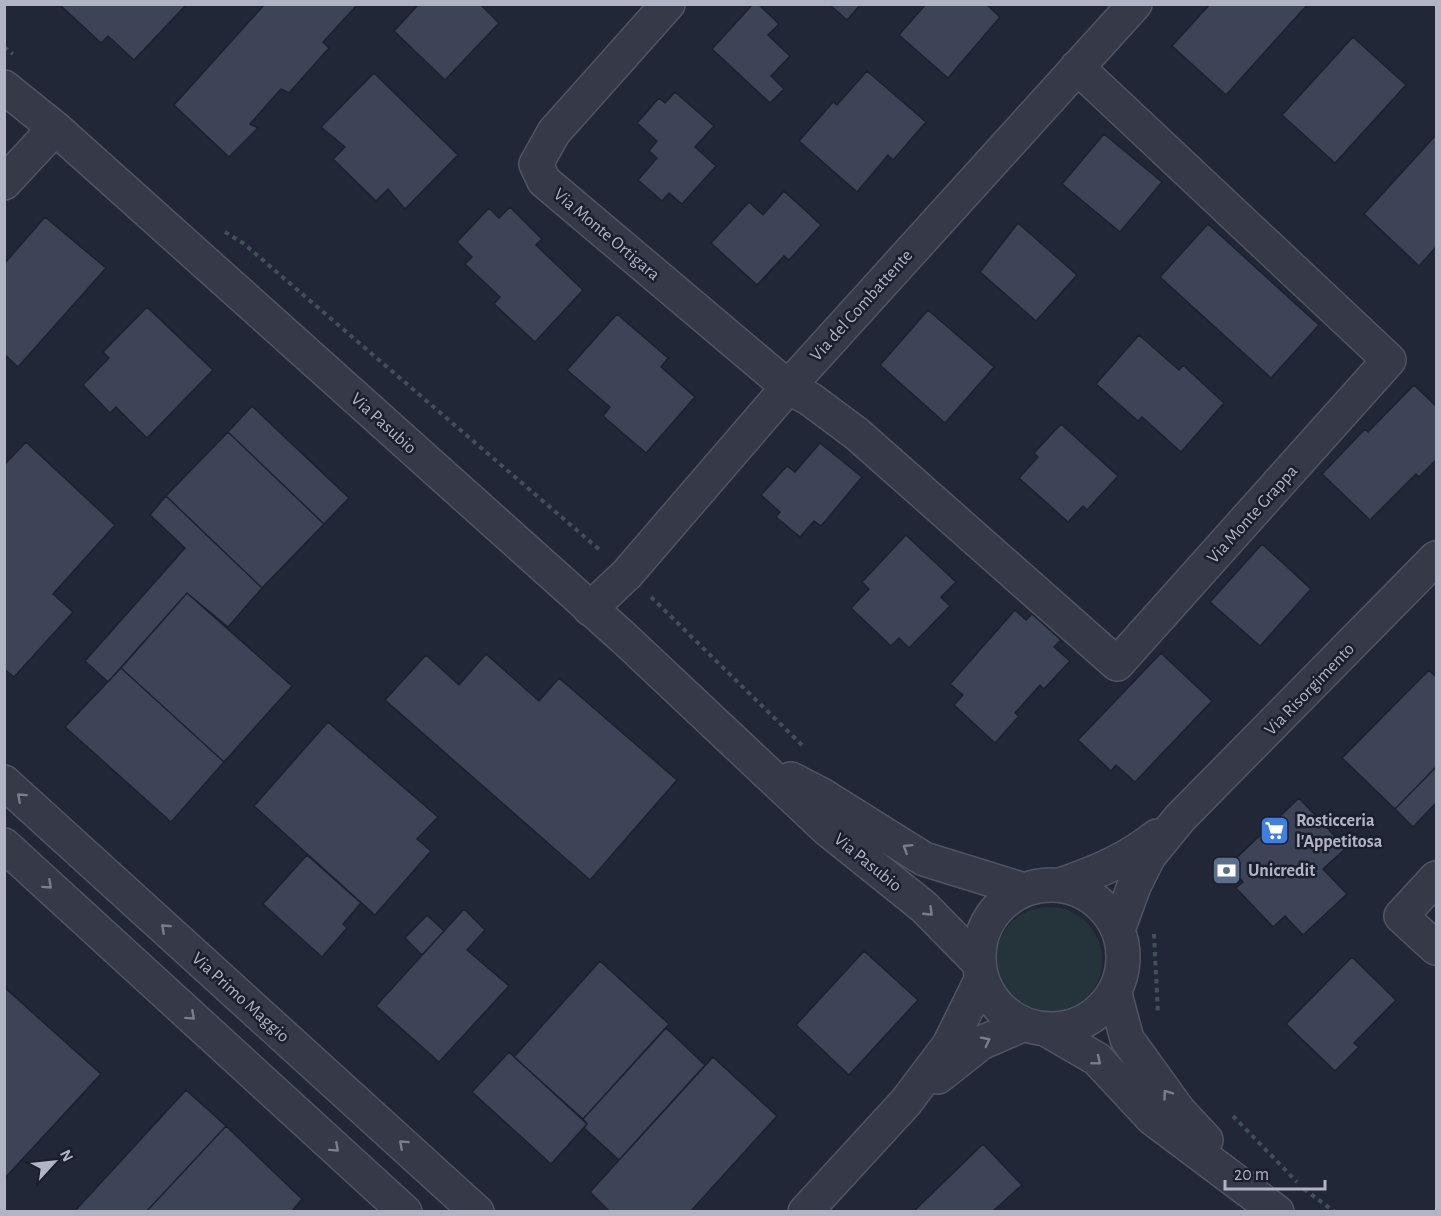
<svg xmlns="http://www.w3.org/2000/svg" width="1441" height="1216" font-family="'Alegreya Sans',sans-serif">
	<style>
		.green { fill: #25343a }
		.building { fill: #3e4458; stroke: #1d202f; stroke-width: 1.5 }
		.lines { fill: none; stroke-linecap: round; stroke-linejoin: round }
		.minor-casing { stroke: #505463; stroke-width: 36 }
		.tertiary-casing { stroke: #505463; stroke-width: 36 }
		.path { stroke: #414f56; stroke-width: 4; stroke-dasharray: 4.5 4.5; stroke-linecap: butt }
		.minor { stroke: #353948; stroke-width: 33 }
		.tertiary { stroke: #353948; stroke-width: 33 }
		.oneway { stroke: #797d8d }
		.labels { text-anchor: middle; stroke-width: 5; stroke-linejoin: round; paint-order: stroke }
		.street-label { font-size: 18px; fill: #b0b4c5; stroke: #1b1e2d }
		.poi-label { font-size: 18px; font-weight: bold; fill: #b0b4c5; stroke: #1b1e2d; text-anchor: start }
	</style>
	<rect width="100%" height="100%" fill="#222738"/>
	<path class="green" d="M996 960a53 53 0 1 1 106 0a53 53 0 1 1-106 0Z"/>
	<path class="building" d="M 59,4 L 185,4 L 186,5 L 134,60 L 108,36 L 101,43 Z
		M 265,4 L 358,4 L 323,42 L 329,48 L 289,93 L 281,89 L 250,124 L 258,128 L 229,157 L 174,105 Z
		M 419,4 L 480,4 L 499,23 L 445,80 L 394,31 Z
		M 753,4 L 758,4 L 779,24 L 768,35 L 790,56 L 771,76 L 784,89 L 770,103 L 712,49 Z
		M 829,4 L 861,4 L 847,20 Z
		M 926,4 L 986,4 L 1000,17 L 948,78 L 899,35 Z
		M 1210,4 L 1308,4 L 1226,95 L 1172,46 Z
		M 1353,37 L 1406,85 L 1335,163 L 1282,115 Z
		M 867,71 L 926,122 L 893,160 L 888,155 L 857,192 L 799,141 L 833,102 L 837,105 Z
		M 374,73 L 458,155 L 405,209 L 388,189 L 376,201 L 333,159 L 345,147 L 321,127 Z
		M 675,92 L 714,126 L 695,147 L 716,166 L 682,204 L 669,193 L 662,201 L 638,180 L 657,158 L 649,151 L 657,141 L 637,123 L 659,98 L 665,103 Z
		M 1104,134 L 1162,182 L 1120,232 L 1062,184 Z
		M 1436,135 L 1436,247 L 1419,266 L 1364,214 Z
		M 784,191 L 821,225 L 789,260 L 784,256 L 757,285 L 711,243 L 749,202 L 763,215 Z
		M 510,207 L 542,239 L 536,245 L 583,290 L 535,342 L 494,304 L 500,297 L 465,264 L 472,257 L 457,242 L 489,208 L 499,218 Z
		M 45,217 L 106,268 L 18,367 L 4,354 L 4,264 Z
		M 1018,223 L 1077,275 L 1036,321 L 980,272 Z
		M 1208,224 L 1319,325 L 1271,378 L 1160,277 Z
		M 147,307 L 213,370 L 147,438 L 116,407 L 110,413 L 83,385 L 109,358 L 103,352 Z
		M 928,310 L 994,367 L 945,423 L 880,365 Z
		M 617,314 L 668,358 L 661,367 L 695,397 L 646,453 L 603,416 L 610,407 L 567,370 Z
		M 1139,335 L 1179,370 L 1183,365 L 1224,403 L 1181,452 L 1142,417 L 1138,421 L 1096,384 Z
		M 1414,385 L 1436,406 L 1436,460 L 1419,477 L 1416,474 L 1370,520 L 1322,474 L 1365,429 L 1368,432 Z
		M 252,406 L 349,498 L 324,524 L 228,432 Z
		M 1061,424 L 1118,476 L 1087,510 L 1083,506 L 1068,522 L 1019,478 L 1038,457 L 1034,453 Z
		M 228,432 L 324,524 L 262,588 L 166,496 Z
		M 26,442 L 115,525 L 53,594 L 73,612 L 14,677 L 4,669 L 4,465 Z
		M 820,443 L 862,477 L 821,526 L 814,521 L 800,537 L 776,517 L 780,512 L 761,495 L 787,466 L 795,472 Z
		M 166,496 L 262,588 L 228,627 L 187,593 L 108,682 L 85,661 L 185,548 L 150,515 Z
		M 906,535 L 956,582 L 941,597 L 950,606 L 909,648 L 899,638 L 891,646 L 851,608 L 869,589 L 862,582 Z
		M 1262,544 L 1311,589 L 1260,646 L 1210,602 Z
		M 187,593 L 292,686 L 224,762 L 121,668 Z
		M 1015,610 L 1026,620 L 1032,614 L 1061,640 L 1054,647 L 1070,661 L 1044,689 L 1040,685 L 1015,713 L 1019,716 L 995,743 L 954,705 L 963,695 L 950,684 Z
		M 1161,653 L 1212,701 L 1135,782 L 1116,765 L 1111,771 L 1078,740 Z
		M 486,654 L 539,701 L 559,678 L 677,780 L 590,880 L 385,700 L 426,655 L 459,685 Z
		M 121,668 L 224,762 L 171,822 L 65,727 Z
		M 1429,670 L 1436,677 L 1436,767 L 1395,809 L 1342,758 Z
		M 328,722 L 438,817 L 417,839 L 431,851 L 375,915 L 254,806 Z
		M 1436,767 L 1436,803 L 1413,827 L 1395,809 Z
		M 1299,798 L 1346,848 L 1323,869 L 1347,894 L 1303,935 L 1285,916 L 1273,927 L 1236,888 L 1243,882 L 1229,865 Z
		M 307,855 L 361,903 L 343,924 L 347,928 L 322,957 L 263,904 Z
		M 464,909 L 485,930 L 467,950 L 509,986 L 439,1062 L 376,1006 Z
		M 427,915 L 444,931 L 422,955 L 405,938 Z
		M 864,951 L 918,1000 L 849,1075 L 796,1025 Z
		M 1352,957 L 1396,1000 L 1354,1043 L 1359,1047 L 1335,1071 L 1286,1024 Z
		M 600,961 L 669,1024 L 583,1119 L 514,1057 Z
		M 4,987 L 101,1074 L 4,1179 Z
		M 666,1028 L 705,1065 L 619,1160 L 584,1128 L 587,1124 L 583,1119 Z
		M 509,1052 L 587,1124 L 551,1164 L 472,1092 Z
		M 713,1057 L 777,1116 L 690,1212 L 610,1212 L 590,1192 Z
		M 186,1090 L 226,1126 L 146,1212 L 74,1212 Z
		M 226,1126 L 302,1199 L 291,1212 L 146,1212 Z
		M 983,1144 L 1022,1185 L 992,1212 L 913,1212 Z"/>
	<g class="lines">
		<defs>
			<path id="minor" d="M 668,4 L 554,132 L 536,164 L 544,181 L 788,387 L 810,399 L 857,434 L 1117,664 L 1389,360 L 1077,67
				M 4,183 L 55,128
				M 590,609 L 627,574 L 788,387 L 1135,4
				M 4,782 L 477,1212
				M 4,845 L 405,1212
				M 1436,878 L 1401,916 L 1436,948"/>
			<path id="tertiary" d="M 4,87 L 55,128 L 625,639 L 828,830 L 924,907 L 977,961
				M 791,779 L 822,795 L 924,859 L 1021,889
				M 1063,884 C 1098,872 1128,859 1157,836
				M979 957a72 72 0 1 1 144 0a72 72 0 1 1-144 0Z
				M 1119,927 L 1134,886 L 1149,856 L 1180,818 L 1436,558
				M 1115,994 L 1127,1039 L 1179,1111 L 1206,1140
				M 1047,1030 L 1097,1059 L 1152,1118 L 1277,1212
				M 938,1077 L 981,1043 L 1022,1025
				M 805,1212 L 906,1102 L 949,1045 L 981,980"/>
		</defs>
		<use href="#minor" class="minor-casing"/>
		<use href="#tertiary" class="tertiary-casing"/>
		<path class="path" d="M 4,47 L 13,54
			M 225,232 L 243,243 L 601,551
			M 651,597 L 804,747
			M 1154,934 L 1158,1014
			M 1233,1116 L 1297,1182
			M 1304,1189 L 1335,1212"/>
		<use href="#minor" class="minor"/>
		<use href="#tertiary" class="tertiary"/>
	</g>
	<defs><path id="oneway-chevron" d="M-2-3.5L2.5 0L-2 3.5" fill="none" stroke-width="1.6" stroke-linecap="round" stroke-linejoin="round" transform="scale(1.5)"/></defs>
	<g class="oneway">
		<use href="#oneway-chevron" transform="translate(21 797) rotate(-138)"/>
		<use href="#oneway-chevron" transform="translate(907 848) rotate(-148)"/>
		<use href="#oneway-chevron" transform="translate(48 885) rotate(42)"/>
		<use href="#oneway-chevron" transform="translate(929 912) rotate(44)"/>
		<use href="#oneway-chevron" transform="translate(165 928) rotate(-138)"/>
		<use href="#oneway-chevron" transform="translate(191 1016) rotate(42)"/>
		<use href="#oneway-chevron" transform="translate(986 1041) rotate(-27)"/>
		<use href="#oneway-chevron" transform="translate(1097 1061) rotate(39)"/>
		<use href="#oneway-chevron" transform="translate(1167 1094) rotate(-126)"/>
		<use href="#oneway-chevron" transform="translate(403 1144) rotate(-138)"/>
		<use href="#oneway-chevron" transform="translate(335 1148) rotate(42)"/>
	</g>
	<defs>
		<symbol id="supermarket-square" viewBox="-11 -11 22 22"><rect x="-9" y="-9" width="18" height="18" rx="4" fill="#3f7fe0" stroke="#1b1e2d"/><path d="M-6-5.5h2.5l.6 2H6L4.5 2H-2.5L-4.4-4H-6ZM-1.5 3.2a1.3 1.3 0 1 0 .1 0ZM3 3.2a1.3 1.3 0 1 0 .1 0Z" fill="#fff"/></symbol>
		<symbol id="bank-square" viewBox="-11 -11 22 22"><rect x="-9" y="-9" width="18" height="18" rx="4" fill="#5c6f8a" stroke="#1b1e2d"/><path d="M-6-4H6V4H-6ZM0-2.3a2.3 2.3 0 1 0 0 4.6a2.3 2.3 0 1 0 0-4.6Z" fill="#fff"/></symbol>
	</defs>
	<g fill-rule="evenodd">
		<use href="#supermarket-square" x="1258" y="814" width="33" height="33"/>
		<use href="#bank-square" x="1210" y="854" width="33" height="33"/>
	</g>
	<g class="labels">
		<g class="street-label">
			<text transform="translate(607 234) rotate(40)" y="6">Via Monte Ortigara</text>
			<text transform="translate(861 305) rotate(-48)" y="6">Via del Combattente</text>
			<text transform="translate(384 423) rotate(42)" y="6">Via Pasubio</text>
			<text transform="translate(1252 514) rotate(-48)" y="6">Via Monte Grappa</text>
			<text transform="translate(1309 689) rotate(-46)" y="6">Via Risorgimento</text>
			<text transform="translate(868 862) rotate(39)" y="6">Via Pasubio</text>
			<text transform="translate(241 997) rotate(42)" y="6">Via Primo Maggio</text>
		</g>
		<g class="poi-label">
			<text x="1296" y="826">Rosticceria<tspan x="1296" dy="21">l'Appetitosa</tspan></text>
			<text x="1248" y="876">Unicredit</text>
		</g>
	</g>
	<rect width="1441" height="1216" fill="none" stroke="#b0b4c5" stroke-width="12"/>
	<g transform="translate(54 1162) rotate(63)" stroke="#1b1e2d" stroke-width="4.5" paint-order="stroke">
	<path d="M0-4.5L10 22L0 15L-10 22Z" fill="#b0b4c5"/>
	<text y="-9" font-size="16" font-weight="bold" text-anchor="middle" fill="#b0b4c5">N</text>
	</g>
	<path d="M1225 1180v9h100v-9" fill="none" stroke="#b0b4c5" stroke-width="3"/>
	<text x="1234" y="1180" font-size="18" fill="#b0b4c5" stroke="#1b1e2d" stroke-width="4.5" paint-order="stroke">20 m</text>
</svg>
